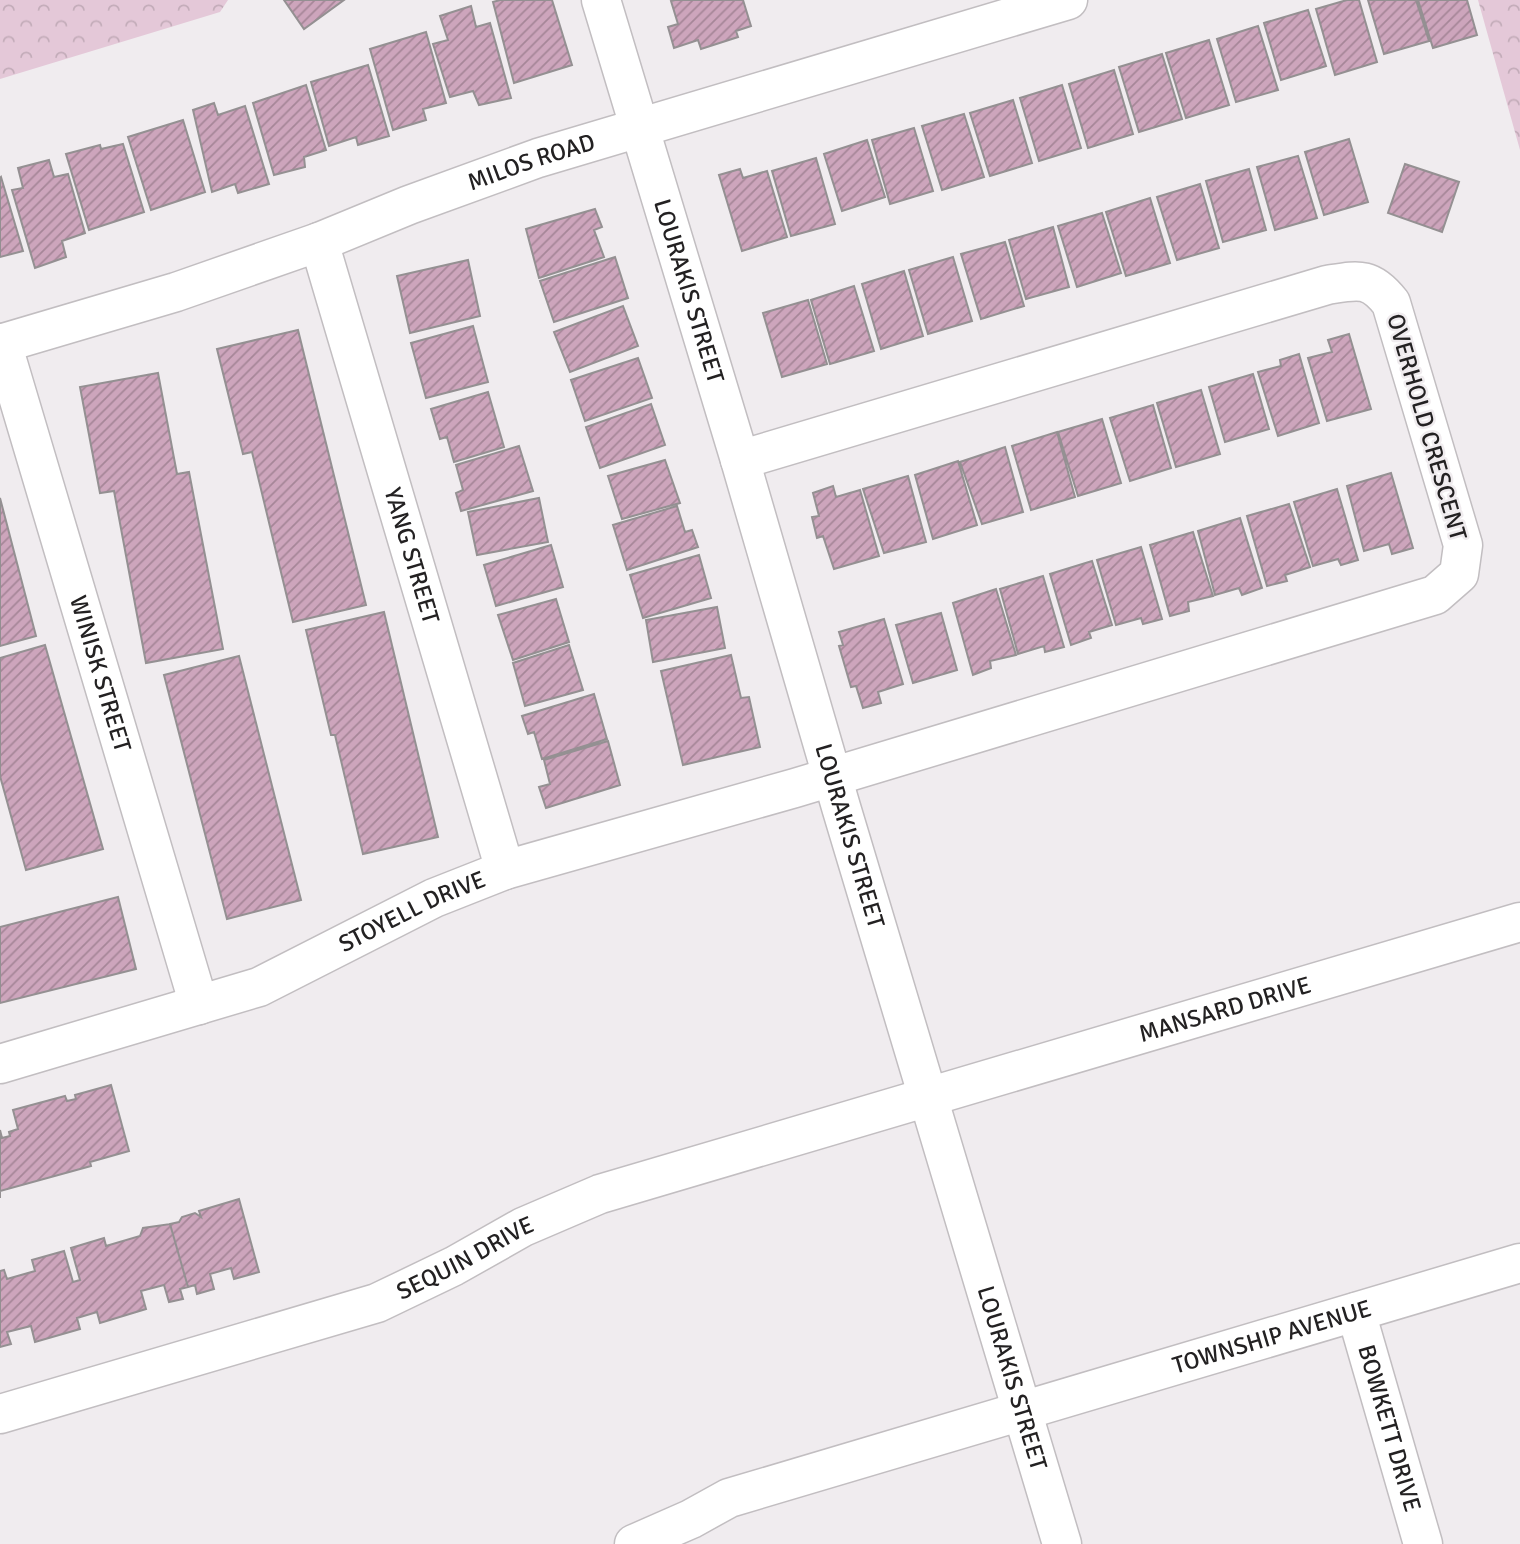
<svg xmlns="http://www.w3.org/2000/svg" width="1520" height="1544" font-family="Signika,sans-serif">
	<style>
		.park { fill: url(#park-crowns) }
		.building { fill: url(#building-hatch); stroke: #949092; stroke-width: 2 }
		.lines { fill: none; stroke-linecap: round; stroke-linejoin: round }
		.minor-casing { stroke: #c2bec1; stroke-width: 41 }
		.minor { stroke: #fff; stroke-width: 38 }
		.labels { text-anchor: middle; stroke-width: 5; stroke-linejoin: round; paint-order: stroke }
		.street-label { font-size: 24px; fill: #232122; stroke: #f0ecef }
	</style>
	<defs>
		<pattern id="park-crowns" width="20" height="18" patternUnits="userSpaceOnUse" patternTransform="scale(1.75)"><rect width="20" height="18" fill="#e4c8d8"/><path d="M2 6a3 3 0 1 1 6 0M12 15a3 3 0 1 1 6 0" fill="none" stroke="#c3acb9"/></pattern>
		<pattern id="building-hatch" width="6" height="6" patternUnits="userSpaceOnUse" patternTransform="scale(1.75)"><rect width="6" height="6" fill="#cda5bc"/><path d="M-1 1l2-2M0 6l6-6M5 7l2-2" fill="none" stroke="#a68698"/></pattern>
	</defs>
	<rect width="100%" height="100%" fill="#f0ecef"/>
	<path class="park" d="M 0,0 L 228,0 L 220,12 L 0,79 Z
		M 1478,0 L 1520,0 L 1520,150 Z"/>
	<path class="building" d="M 284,0 L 344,0 L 304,29 Z
		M 500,0 L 552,0 L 572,65 L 514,83 L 493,2 Z
		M 675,0 L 743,0 L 751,26 L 736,31 L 738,37 L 701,49 L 698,40 L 674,48 L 668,27 L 678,24 L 671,1 Z
		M 1347,0 L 1359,0 L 1377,62 L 1335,75 L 1316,9 Z
		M 1368,0 L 1416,0 L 1429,41 L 1384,54 Z
		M 1418,0 L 1467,0 L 1477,35 L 1433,48 Z
		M 471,6 L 476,27 L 490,23 L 511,98 L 479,105 L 473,91 L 450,97 L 433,44 L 448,40 L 440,16 Z
		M 1308,10 L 1326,66 L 1281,80 L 1264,23 Z
		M 1258,26 L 1278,90 L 1236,102 L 1217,39 Z
		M 426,32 L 446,103 L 423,109 L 426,120 L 393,130 L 370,49 Z
		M 1209,40 L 1229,105 L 1186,118 L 1166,53 Z
		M 1162,54 L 1182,119 L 1139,132 L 1119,67 Z
		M 368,65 L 389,136 L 358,145 L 356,137 L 329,146 L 311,82 Z
		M 1114,70 L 1133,134 L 1088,148 L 1069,84 Z
		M 306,85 L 326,150 L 304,157 L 305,167 L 274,175 L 253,103 Z
		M 1062,85 L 1081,148 L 1039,161 L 1020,98 Z
		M 1013,100 L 1032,163 L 990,176 L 970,113 Z
		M 214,103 L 218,115 L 245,106 L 269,184 L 238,193 L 235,184 L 212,192 L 193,110 Z
		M 964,114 L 984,177 L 942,190 L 922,126 Z
		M 183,120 L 205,192 L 151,210 L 128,137 Z
		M 914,128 L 933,191 L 890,204 L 872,140 Z
		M 1349,139 L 1368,202 L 1324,215 L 1305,152 Z
		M 867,140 L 885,197 L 842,211 L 824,154 Z
		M 123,144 L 144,212 L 89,230 L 66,154 L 100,145 L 101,149 Z
		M 1298,156 L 1317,218 L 1275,230 L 1257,167 Z
		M 816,158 L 835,224 L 791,236 L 772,171 Z
		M 49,160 L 54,177 L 68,174 L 85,233 L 62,241 L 66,257 L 35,268 L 12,190 L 23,188 L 18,168 Z
		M 1405,164 L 1459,182 L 1442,232 L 1388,213 Z
		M 740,169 L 743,178 L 767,171 L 787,237 L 742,251 L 719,175 Z
		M 1249,169 L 1266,230 L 1223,242 L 1206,181 Z
		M 1,177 L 23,251 L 0,257 L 0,178 Z
		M 1200,184 L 1219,248 L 1177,260 L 1157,197 Z
		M 1150,198 L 1170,263 L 1126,276 L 1106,212 Z
		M 595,209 L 602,227 L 594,230 L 604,257 L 539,278 L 526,229 Z
		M 1102,213 L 1121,273 L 1077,287 L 1058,226 Z
		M 1053,227 L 1069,287 L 1026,299 L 1009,240 Z
		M 1005,242 L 1024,306 L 981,319 L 961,254 Z
		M 615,257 L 628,298 L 554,322 L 540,281 Z
		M 953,257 L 972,321 L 928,334 L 909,270 Z
		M 468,260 L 480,316 L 410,333 L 397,276 Z
		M 904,271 L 923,336 L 881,349 L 862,284 Z
		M 854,286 L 874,351 L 830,364 L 811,300 Z
		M 808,300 L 827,364 L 782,377 L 763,313 Z
		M 623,306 L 638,346 L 570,372 L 554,332 Z
		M 473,326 L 488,382 L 426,398 L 411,343 Z
		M 298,330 L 366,605 L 293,622 L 252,452 L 243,454 L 217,349 Z
		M 1349,334 L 1371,409 L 1327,421 L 1308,358 L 1332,352 L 1328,340 Z
		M 1299,354 L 1319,423 L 1278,436 L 1258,372 L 1281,366 L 1280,360 Z
		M 638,358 L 652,398 L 585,421 L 571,380 Z
		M 158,373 L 177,474 L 189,472 L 223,649 L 146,663 L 114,491 L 100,493 L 80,387 Z
		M 1253,374 L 1269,429 L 1225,442 L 1209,387 Z
		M 1201,390 L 1220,454 L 1176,467 L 1157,403 Z
		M 488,392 L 504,447 L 454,462 L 447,437 L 440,439 L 431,409 Z
		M 651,404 L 665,445 L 600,468 L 586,427 Z
		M 1153,405 L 1171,468 L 1130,481 L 1110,418 Z
		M 1102,419 L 1121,483 L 1078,496 L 1058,432 Z
		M 1057,432 L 1075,497 L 1031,510 L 1012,446 Z
		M 519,446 L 533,491 L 461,511 L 456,493 L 463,490 L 456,465 Z
		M 1005,447 L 1023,512 L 982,524 L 960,462 Z
		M 665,460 L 680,503 L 622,519 L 608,476 Z
		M 958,461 L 977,525 L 933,539 L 915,475 Z
		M 1391,473 L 1413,548 L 1392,554 L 1389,544 L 1364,551 L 1347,486 Z
		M 908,476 L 926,542 L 884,553 L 863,489 Z
		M 833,486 L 836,497 L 860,490 L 879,556 L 834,569 L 823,536 L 817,538 L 812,517 L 819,516 L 813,493 Z
		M 1337,489 L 1358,560 L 1341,565 L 1338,559 L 1313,566 L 1294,502 Z
		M 0,498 L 36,636 L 0,646 Z
		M 539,498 L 548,542 L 477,555 L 468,512 Z
		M 1289,504 L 1310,567 L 1285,575 L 1287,581 L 1267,586 L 1247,516 Z
		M 677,506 L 685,532 L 692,530 L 698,547 L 627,570 L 613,525 Z
		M 1240,518 L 1262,588 L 1242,595 L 1239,588 L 1215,595 L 1198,531 Z
		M 1193,532 L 1213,596 L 1188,602 L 1189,611 L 1170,616 L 1150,545 Z
		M 551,545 L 563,587 L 496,606 L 484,565 Z
		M 1141,547 L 1162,619 L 1143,624 L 1141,618 L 1116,625 L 1097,560 Z
		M 699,555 L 711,598 L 643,618 L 630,575 Z
		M 1092,561 L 1112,625 L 1089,632 L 1091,638 L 1071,645 L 1050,574 Z
		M 1043,576 L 1064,647 L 1045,652 L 1044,646 L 1018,654 L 1000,589 Z
		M 996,589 L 1016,655 L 990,661 L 991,668 L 973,675 L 953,603 Z
		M 556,599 L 569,642 L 513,660 L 498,615 Z
		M 717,607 L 725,648 L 653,662 L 646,620 Z
		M 384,612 L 438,837 L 363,854 L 335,735 L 331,735 L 306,630 Z
		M 941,613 L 957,670 L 913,683 L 896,625 Z
		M 884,619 L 903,684 L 878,692 L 881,703 L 863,708 L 856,686 L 851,687 L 839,646 L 843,645 L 839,632 Z
		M 45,645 L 103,849 L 26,870 L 0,776 L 0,658 Z
		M 569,645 L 583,690 L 525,706 L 513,663 Z
		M 731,655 L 741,698 L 749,697 L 760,747 L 683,765 L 661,671 Z
		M 239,656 L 301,900 L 227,919 L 164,675 Z
		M 594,694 L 607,739 L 542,759 L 534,732 L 528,734 L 522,716 Z
		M 608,741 L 620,785 L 546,808 L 539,787 L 550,784 L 544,760 Z
		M 118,897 L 136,969 L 0,1003 L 0,927 Z
		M 111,1085 L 129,1151 L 90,1162 L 91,1166 L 0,1191 L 0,1198 L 0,1130 L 2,1138 L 10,1136 L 9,1132 L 18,1129 L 13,1110 L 65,1096 L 67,1101 L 76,1099 L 75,1095 Z
		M 239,1199 L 259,1272 L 234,1279 L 231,1268 L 210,1274 L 214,1289 L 197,1294 L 195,1285 L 188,1287 L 170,1224 L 179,1222 L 182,1217 L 195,1213 L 201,1217 L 199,1211 Z
		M 170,1224 L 188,1287 L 180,1289 L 183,1299 L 169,1302 L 164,1285 L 141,1291 L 146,1309 L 100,1323 L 97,1312 L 77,1318 L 80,1329 L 35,1342 L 31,1326 L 7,1332 L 11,1344 L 0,1347 L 0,1271 L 4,1270 L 7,1279 L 35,1271 L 32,1260 L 64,1251 L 73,1282 L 80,1280 L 71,1248 L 104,1238 L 106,1246 L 140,1236 L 143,1228 Z"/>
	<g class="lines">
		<defs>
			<g id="minor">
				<path id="s1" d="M 601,0 L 740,460 L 841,807 L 1062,1544"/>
				<path id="s2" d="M 319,242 L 505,870"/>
				<path id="s3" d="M 2,343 L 199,1005"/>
				<path id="s4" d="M 0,344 L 176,292 L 319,242 L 409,205 L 538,158 L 1068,0"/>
				<path id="s5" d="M 0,1064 L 259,987 L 434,898 L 505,870 L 795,788 L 1435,595 L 1459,574 L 1463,545 L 1391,303 C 1370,276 1358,280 1327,285 L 740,460"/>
				<path id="s6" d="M 1356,1312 L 1423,1544"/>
				<path id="s7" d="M 0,1414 L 377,1303 L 454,1266 L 523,1227 L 600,1194 L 1520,922"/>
				<path id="s8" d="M 634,1544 L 691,1519 L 729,1498 L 1520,1263"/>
			</g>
		</defs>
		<use href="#minor" class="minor-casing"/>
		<use href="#minor" class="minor"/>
	</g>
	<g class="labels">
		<g class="street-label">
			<text dy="8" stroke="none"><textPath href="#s4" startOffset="562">MILOS ROAD</textPath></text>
			<text dy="8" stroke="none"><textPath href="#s1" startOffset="304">LOURAKIS STREET</textPath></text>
			<text transform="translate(1427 427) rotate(74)" y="8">OVERHOLD CRESCENT</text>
			<text dy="8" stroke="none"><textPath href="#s2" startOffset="327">YANG STREET</textPath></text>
			<text dy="8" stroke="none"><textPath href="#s3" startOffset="345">WINISK STREET</textPath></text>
			<text dy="8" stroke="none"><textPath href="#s1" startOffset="872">LOURAKIS STREET</textPath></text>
			<text dy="8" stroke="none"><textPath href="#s5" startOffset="441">STOYELL DRIVE</textPath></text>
			<text dy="8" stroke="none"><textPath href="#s7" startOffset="1293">MANSARD DRIVE</textPath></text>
			<text dy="8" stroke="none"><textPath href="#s7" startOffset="492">SEQUIN DRIVE</textPath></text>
			<text dy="8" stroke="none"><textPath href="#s8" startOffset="672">TOWNSHIP AVENUE</textPath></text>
			<text dy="8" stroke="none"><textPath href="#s1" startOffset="1438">LOURAKIS STREET</textPath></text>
			<text dy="8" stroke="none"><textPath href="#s6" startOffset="121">BOWKETT DRIVE</textPath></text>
		</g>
	</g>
</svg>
